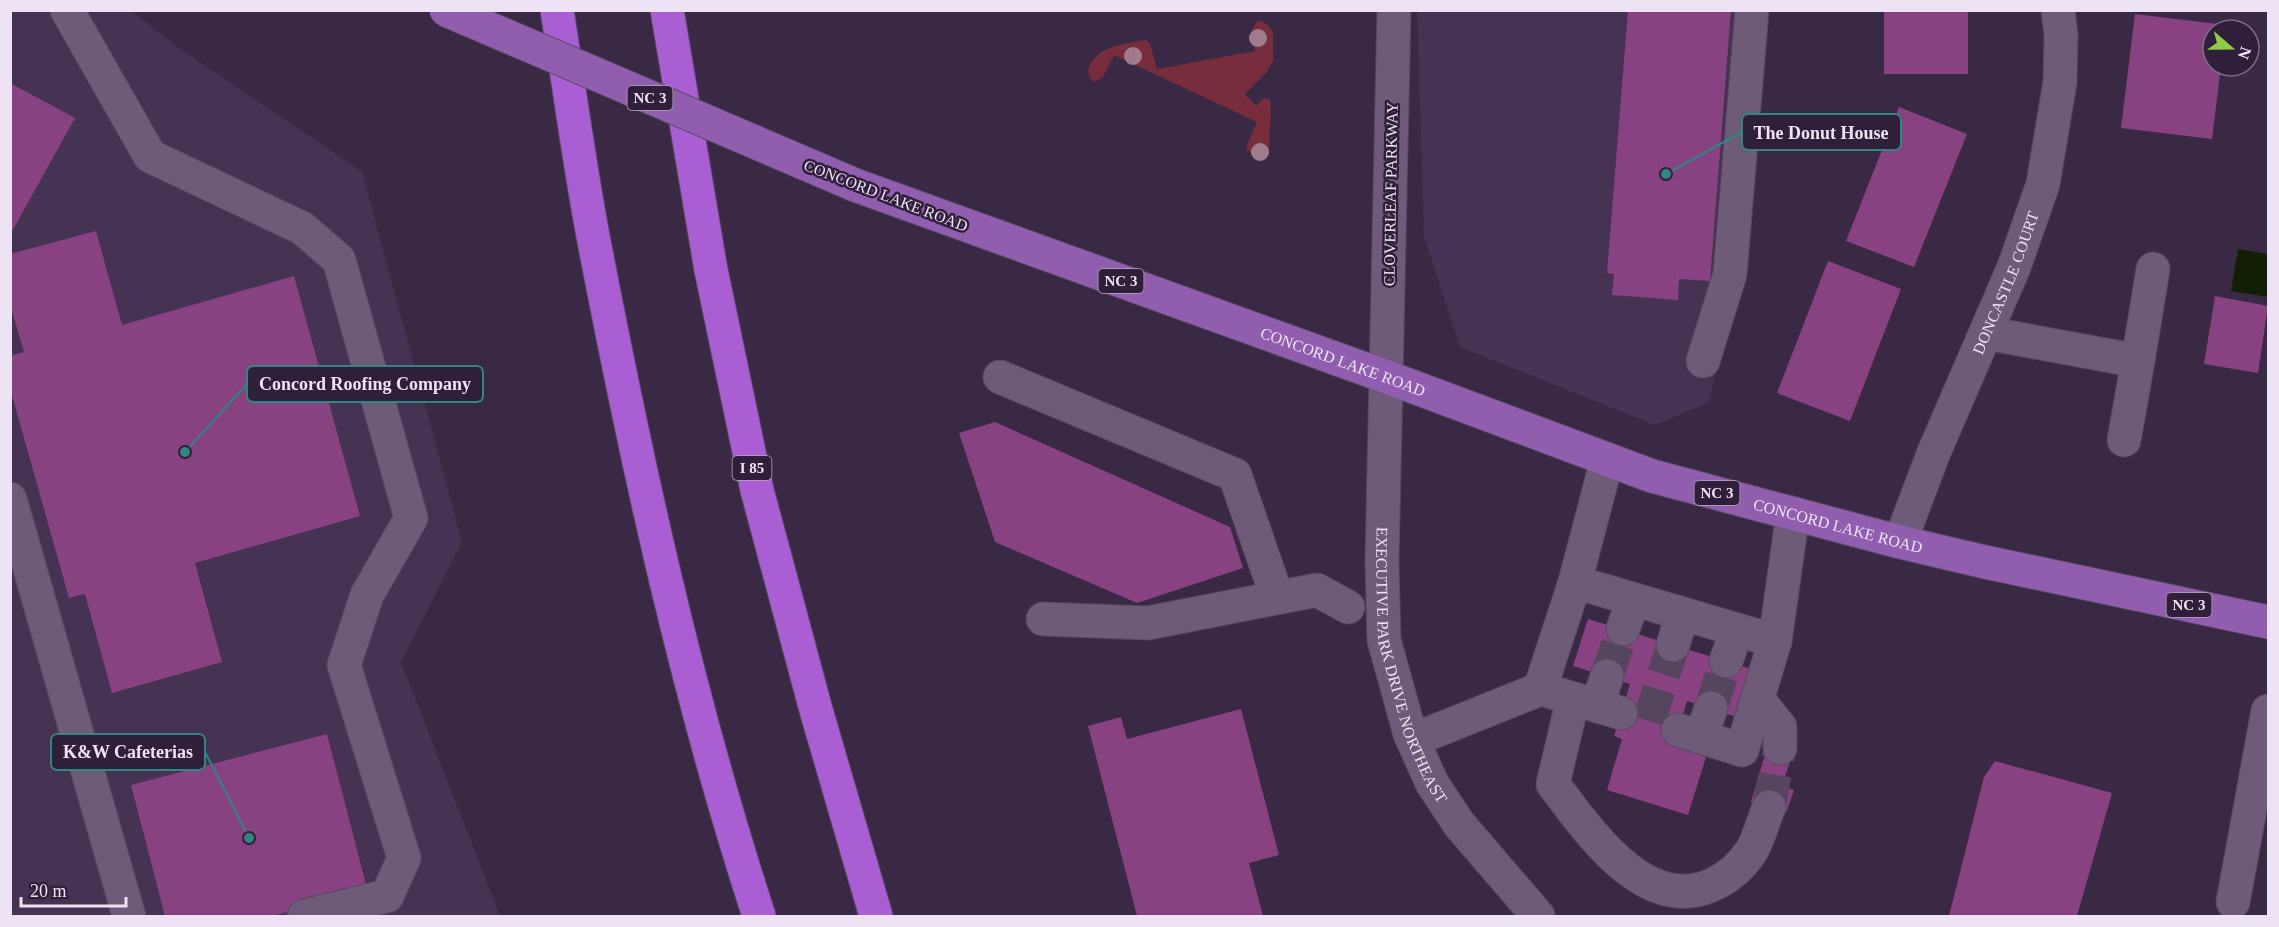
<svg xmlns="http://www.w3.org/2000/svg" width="2279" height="927" font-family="Georgia,serif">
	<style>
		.built { fill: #463253 }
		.green { fill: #772d3b }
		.water { fill: #121f05 }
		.building { fill: #884281 }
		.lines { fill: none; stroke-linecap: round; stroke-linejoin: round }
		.minor-tunnel { stroke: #55455f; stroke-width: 33; stroke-dasharray: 33 16; stroke-linecap: butt }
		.minor-casing { stroke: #564860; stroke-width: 35 }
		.major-casing { stroke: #564860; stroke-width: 35 }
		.highway-casing { stroke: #564860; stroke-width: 35 }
		.minor { stroke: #6e5b7a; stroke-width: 33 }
		.major { stroke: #915daf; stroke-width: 33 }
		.highway { stroke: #a95fd3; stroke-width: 33 }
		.major-bridge-casing { stroke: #564860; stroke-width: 35; stroke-linecap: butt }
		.major-bridge { stroke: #915daf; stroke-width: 33 }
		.tree { fill: #a07b8b }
		.labels { text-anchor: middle; stroke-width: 5; stroke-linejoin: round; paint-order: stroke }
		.shield { fill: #301f3a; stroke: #b4a8bd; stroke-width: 1.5 }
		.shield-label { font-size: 15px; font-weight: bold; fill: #ede3f5 }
		.street-label { font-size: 16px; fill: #ede3f5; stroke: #301f3a }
		.leader { fill: none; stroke: #308682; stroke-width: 2 }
		.callout-dot { fill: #308682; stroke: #301f3a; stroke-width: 2 }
		.callout { fill: #301f3a; stroke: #308682; stroke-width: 2 }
		.callout-label { font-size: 18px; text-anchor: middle; font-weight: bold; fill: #ede3f5 }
	</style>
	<rect width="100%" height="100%" fill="#3a2945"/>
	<path class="built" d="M 10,11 L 131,11 L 179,48 L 362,172 L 462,542 L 401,662 L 500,916 L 11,916 Z
		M 1417,11 L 1756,11 L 1738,278 L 1709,402 L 1655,425 L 1460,347 L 1424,236 Z"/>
	<path class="green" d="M 1258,20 L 1267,24 L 1273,32 L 1273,61 L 1266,73 L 1245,94 L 1256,106 L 1264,98 L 1269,99 L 1271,105 L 1269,150 L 1266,157 L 1255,156 L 1247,150 L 1247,145 L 1257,122 L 1114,55 L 1103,77 L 1095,82 L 1090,78 L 1088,71 C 1094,46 1124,44 1146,40 L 1150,44 L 1157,69 L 1255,51 L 1252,30 Z"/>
	<path class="water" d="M 2238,249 L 2268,254 L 2268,297 L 2231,291 Z"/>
	<path class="building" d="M 1628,10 L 1731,10 L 1710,281 L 1679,279 L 1678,300 L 1612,295 L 1614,274 L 1607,273 Z
		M 1884,10 L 1968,10 L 1968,74 L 1884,74 Z
		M 2135,14 L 2226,25 L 2226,30 L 2213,30 L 2213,66 L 2221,66 L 2212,139 L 2121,128 Z
		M 10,83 L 75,118 L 10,235 Z
		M 1899,107 L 1967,134 L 1914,267 L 1846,241 Z
		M 96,231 L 122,325 L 294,276 L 360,516 L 195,563 L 222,662 L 112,693 L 85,594 L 69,598 L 10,388 L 10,356 L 24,352 L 10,304 L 10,254 Z
		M 1828,261 L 1901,289 L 1850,421 L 1777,393 Z
		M 2215,296 L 2268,306 L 2258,373 L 2204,364 Z
		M 995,422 L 1230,527 L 1243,568 L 1137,603 L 995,542 L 959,433 Z
		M 1588,619 L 1758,671 L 1743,719 L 1687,701 L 1674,746 L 1706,757 L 1688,815 L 1607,790 L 1622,739 L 1614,736 L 1630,684 L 1573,666 Z
		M 1241,709 L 1279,855 L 1249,863 L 1263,916 L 1137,916 L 1088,726 L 1121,717 L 1127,739 Z
		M 327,734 L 368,892 L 272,916 L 165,916 L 131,785 Z
		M 1768,745 L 1793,752 L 1782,786 L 1794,790 L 1786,813 L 1751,802 Z
		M 1995,761 L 2112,793 L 2077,916 L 1949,916 L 1984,777 Z"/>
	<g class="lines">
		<path class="minor-tunnel" d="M 1607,676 L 1623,629
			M 1711,708 L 1726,661
			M 1649,721 L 1673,645
			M 1769,807 L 1780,748"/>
		<defs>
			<g id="minor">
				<path d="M 67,10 L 150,156 L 302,228 L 339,260 L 411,518 L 367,595 L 344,665 L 404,858 L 387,896 L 304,916"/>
				<path id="s1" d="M 1394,10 L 1382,562 L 1384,640 L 1410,734 L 1432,783 L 1459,824 L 1538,916"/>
				<path d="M 1986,333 L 2138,361 L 2124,440"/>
				<path d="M 1703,361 L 1730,274 L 1752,10"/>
				<path d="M 2138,361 L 2153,269"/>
				<path d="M 1000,377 L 1235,475 L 1277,597"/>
				<path d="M 1607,460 L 1575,582 L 1775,641 L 1793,513"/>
				<path d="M 10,499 L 129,916"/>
				<path id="s2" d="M 1900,542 L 1934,452 L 2014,267 L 2043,184 L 2060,82 L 2061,35 L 2058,10"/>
				<path d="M 1043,619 L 1148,623 L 1317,590 L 1348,607"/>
				<path d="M 1623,629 L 1633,600"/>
				<path d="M 1673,645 L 1682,614"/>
				<path d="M 1726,661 L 1737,630"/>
				<path d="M 1551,692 L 1621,713"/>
				<path d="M 1573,699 L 1553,784 C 1588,830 1646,917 1714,884 C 1729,877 1743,864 1752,850 C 1759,838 1763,821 1769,807"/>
				<path d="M 1758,699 L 1780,727 L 1780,748"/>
				<path d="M 1597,706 L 1607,676"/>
				<path d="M 1678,730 L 1742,750 L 1775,641"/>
				<path d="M 1701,737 L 1711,708"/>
				<path d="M 1413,740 L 1540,689 L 1575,582"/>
				<path d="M 2233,902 L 2268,711"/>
			</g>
			<g id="major">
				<path id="s3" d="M 855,185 L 1387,377 L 1652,476 L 1900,542 L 1985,562 L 2268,622"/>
			</g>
			<path id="highway" d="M 557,10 C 569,86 579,162 593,236 C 637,465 687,695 759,916
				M 667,10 L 711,270 L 757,490 L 816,710 L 876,916"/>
		</defs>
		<use href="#minor" class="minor-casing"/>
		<use href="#major" class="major-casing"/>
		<use href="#highway" class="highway-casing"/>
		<use href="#minor" class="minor"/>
		<use href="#major" class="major"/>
		<use href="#highway" class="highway"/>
		<defs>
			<path id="major-bridge" d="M 446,10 L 855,185"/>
		</defs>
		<use href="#major-bridge" class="major-bridge-casing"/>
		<use href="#major-bridge" class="major-bridge"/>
	</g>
	<g class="tree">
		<circle cx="1258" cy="38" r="9"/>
		<circle cx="1133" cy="56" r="9"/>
		<circle cx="1260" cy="152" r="9"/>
	</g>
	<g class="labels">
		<g class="shield">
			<rect x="627.5" y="86" width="45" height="24" rx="4.5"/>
			<rect x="1098.5" y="269" width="45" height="24" rx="4.5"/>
			<rect x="732.5" y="456" width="39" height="24" rx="4.5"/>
			<rect x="1694.5" y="481" width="45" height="24" rx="4.5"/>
			<rect x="2166.5" y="593" width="45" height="24" rx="4.5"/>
		</g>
		<g class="shield-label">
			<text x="650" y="103">NC 3</text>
			<text x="1121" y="286">NC 3</text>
			<text x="752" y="473">I 85</text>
			<text x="1717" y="498">NC 3</text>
			<text x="2189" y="610">NC 3</text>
		</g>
		<g class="street-label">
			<text transform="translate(1390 194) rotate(-89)" y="6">CLOVERLEAF PARKWAY</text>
			<text transform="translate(886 195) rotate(21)" y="6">CONCORD LAKE ROAD</text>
			<text dy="6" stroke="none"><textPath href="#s2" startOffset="280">DONCASTLE COURT</textPath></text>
			<text dy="6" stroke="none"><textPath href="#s3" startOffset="519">CONCORD LAKE ROAD</textPath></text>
			<text dy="6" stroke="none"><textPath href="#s3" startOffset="1041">CONCORD LAKE ROAD</textPath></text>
			<text dy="6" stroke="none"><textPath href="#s1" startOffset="660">EXECUTIVE PARK DRIVE NORTHEAST</textPath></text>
		</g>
	</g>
	<path class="leader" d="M1666 174L1742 132M185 452L247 384M249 838L205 752"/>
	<g class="callout-dot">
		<circle cx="1666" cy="174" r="6"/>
		<circle cx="185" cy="452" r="6"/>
		<circle cx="249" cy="838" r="6"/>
	</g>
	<g class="callout">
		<rect x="1742" y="114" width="159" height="36" rx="6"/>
		<rect x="247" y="366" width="236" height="36" rx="6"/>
		<rect x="51" y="734" width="154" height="36" rx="6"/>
	</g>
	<g class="callout-label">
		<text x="1821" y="139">The Donut House</text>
		<text x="365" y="390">Concord Roofing Company</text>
		<text x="128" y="758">K&amp;W Cafeterias</text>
	</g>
	<rect width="2279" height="927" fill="none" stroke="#ede3f5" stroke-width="24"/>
	<g transform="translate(2231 48) rotate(110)"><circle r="28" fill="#301f3a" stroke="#7c6d85" stroke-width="1.5"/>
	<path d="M0-4.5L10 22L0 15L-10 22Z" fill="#8cce45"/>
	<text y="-9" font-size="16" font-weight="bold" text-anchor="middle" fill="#ede3f5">N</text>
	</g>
	<path d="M21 897v9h105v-9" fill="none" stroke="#ede3f5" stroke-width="3"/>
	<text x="30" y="897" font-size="18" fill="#ede3f5" stroke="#301f3a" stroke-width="4.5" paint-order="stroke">20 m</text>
</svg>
